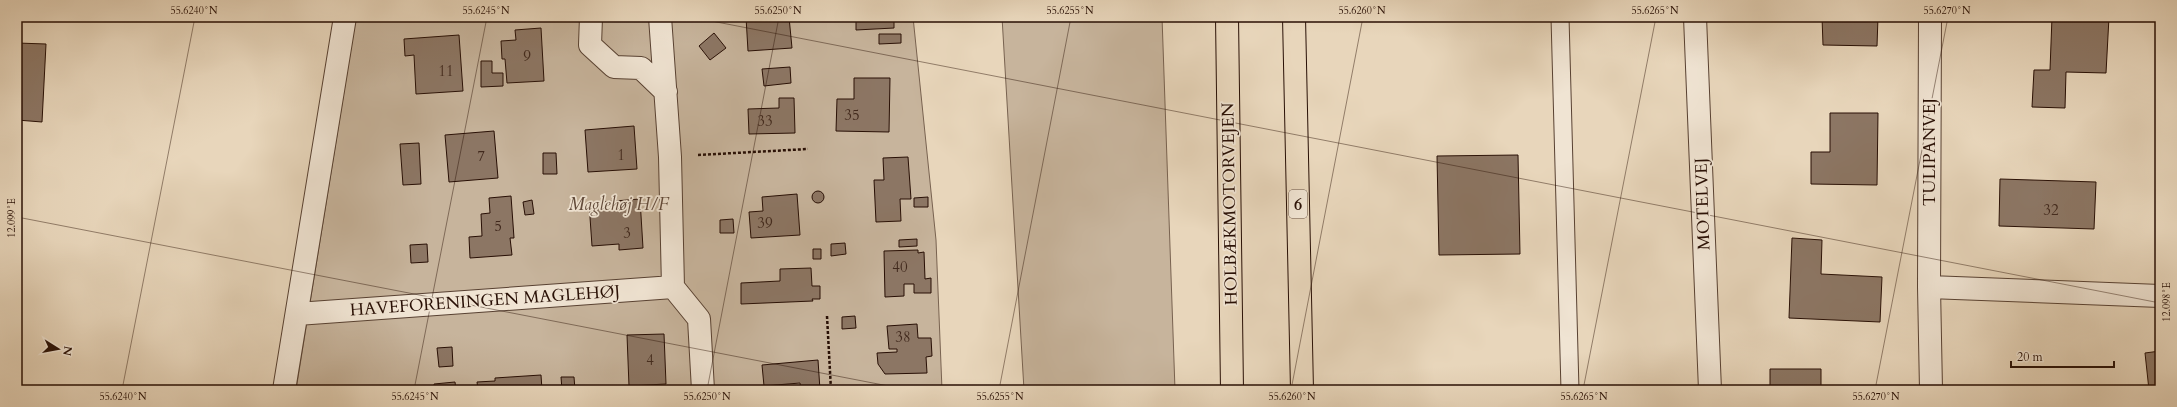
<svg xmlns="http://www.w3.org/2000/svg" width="2177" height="407" font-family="Cardo,serif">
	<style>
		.green { fill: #c7b49c; stroke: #786250 }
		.building { fill: #8c7664; stroke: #280f05 }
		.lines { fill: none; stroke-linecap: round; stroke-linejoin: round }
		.lane-casing { stroke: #584132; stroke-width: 19 }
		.street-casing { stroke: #584132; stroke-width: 24 }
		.highway-casing { stroke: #280f05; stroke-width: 24 }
		.path { stroke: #280f05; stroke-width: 2.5; stroke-dasharray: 3 2; stroke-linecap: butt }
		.lane { stroke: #f0e4d3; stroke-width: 17 }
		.street { stroke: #f0e4d3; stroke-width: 22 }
		.highway { stroke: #e8d6bb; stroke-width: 22 }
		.ticks { fill: none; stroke: #280f05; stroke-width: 1; stroke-opacity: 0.45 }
		.labels { text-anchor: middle; stroke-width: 3.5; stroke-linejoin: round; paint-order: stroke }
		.number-label { font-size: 15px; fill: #41291d }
		.shield { fill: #f0e4d3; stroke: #644f43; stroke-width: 1 }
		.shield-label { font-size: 16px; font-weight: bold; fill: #280f05 }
		.street-label { font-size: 17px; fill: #280f05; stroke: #f0e4d3 }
		.park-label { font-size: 17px; font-style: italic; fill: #60493a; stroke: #f0e4d3 }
		.neatline { fill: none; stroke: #280f05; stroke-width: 1.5 }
		.ticks-label { font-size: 10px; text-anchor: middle; fill: #280f05 }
	</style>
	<rect width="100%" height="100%" fill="#e8d6bb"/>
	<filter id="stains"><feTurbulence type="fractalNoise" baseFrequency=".005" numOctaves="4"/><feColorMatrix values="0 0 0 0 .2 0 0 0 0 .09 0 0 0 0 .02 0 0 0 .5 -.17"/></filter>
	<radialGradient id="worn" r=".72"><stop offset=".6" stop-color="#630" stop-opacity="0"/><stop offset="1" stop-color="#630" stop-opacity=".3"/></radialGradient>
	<path class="green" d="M 356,17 L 913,17 L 936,240 L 942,390 L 296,390 Z
		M 1002,17 L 1162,17 L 1175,390 L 1024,390 Z"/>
	<path class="building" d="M 746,17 L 789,17 L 792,48 L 748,51 Z
		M 856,17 L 902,17 L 902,20 L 894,21 L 894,28 L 856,30 Z
		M 1822,17 L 1878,17 L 1877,46 L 1823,45 Z
		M 2052,17 L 2109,17 L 2106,73 L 2066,72 L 2065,108 L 2032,107 L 2034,70 L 2050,70 Z
		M 541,28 L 544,81 L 507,83 L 505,59 L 502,59 L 501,41 L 516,40 L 515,30 Z
		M 714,33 L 726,48 L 710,60 L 699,46 Z
		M 879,34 L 901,34 L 901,43 L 879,44 Z
		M 459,35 L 463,91 L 416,94 L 414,55 L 405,56 L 404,39 Z
		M 17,43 L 46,44 L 42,122 L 17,120 Z
		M 481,61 L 492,61 L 492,73 L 503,73 L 503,86 L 481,87 Z
		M 790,67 L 791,83 L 764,86 L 762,69 Z
		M 854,78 L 890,78 L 889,132 L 836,131 L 837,99 L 854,99 Z
		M 779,98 L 794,98 L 795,133 L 749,134 L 748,109 L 779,108 Z
		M 1830,113 L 1878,113 L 1877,185 L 1811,184 L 1811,152 L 1830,152 Z
		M 634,126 L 637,169 L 588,172 L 585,130 Z
		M 494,131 L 498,178 L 449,182 L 445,135 Z
		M 419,143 L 421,184 L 403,185 L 400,144 Z
		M 543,153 L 556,153 L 557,174 L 543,174 Z
		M 1518,155 L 1520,254 L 1439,255 L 1437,156 Z
		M 908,157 L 911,199 L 900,199 L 901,221 L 876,222 L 874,180 L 884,180 L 883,158 Z
		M 2000,179 L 2096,182 L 2094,229 L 1999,226 Z
		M812 197a6 6 0 1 1 12 0a6 6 0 1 1-12 0Z
		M 797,194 L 800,235 L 751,238 L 749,212 L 763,211 L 762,197 Z
		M 511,196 L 514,238 L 510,238 L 512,255 L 470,258 L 469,237 L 482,236 L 481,214 L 490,213 L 489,198 Z
		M 928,197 L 928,207 L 914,207 L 914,198 Z
		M 640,199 L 643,248 L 619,250 L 619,244 L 592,246 L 589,203 Z
		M 532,200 L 534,214 L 525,215 L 523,202 Z
		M 733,219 L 734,233 L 720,233 L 720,220 Z
		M 1792,238 L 1822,240 L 1821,274 L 1882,277 L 1880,322 L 1789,318 Z
		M 917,239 L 917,246 L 899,247 L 899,240 Z
		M 845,243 L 846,254 L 831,256 L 831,244 Z
		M 427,244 L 428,262 L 411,263 L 410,245 Z
		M 813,249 L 821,249 L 821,259 L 813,259 Z
		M 918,250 L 918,253 L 924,252 L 925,279 L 931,278 L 931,293 L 914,293 L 914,284 L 904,284 L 904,296 L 885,297 L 884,251 Z
		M 811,268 L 812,286 L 820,286 L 820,299 L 812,299 L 813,301 L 741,304 L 741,283 L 780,281 L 780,269 Z
		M 855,316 L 856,328 L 842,329 L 842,317 Z
		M 917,324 L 918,338 L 931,338 L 932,356 L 926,357 L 927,373 L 885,374 L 878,364 L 877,353 L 897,352 L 897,349 L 889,349 L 887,326 Z
		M 664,334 L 666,384 L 629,386 L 627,335 Z
		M 452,347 L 453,366 L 439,367 L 437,348 Z
		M 2160,351 L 2160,390 L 2149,390 L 2145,353 Z
		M 818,360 L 820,390 L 801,390 L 800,383 L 764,386 L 762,365 Z
		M 1770,369 L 1821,369 L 1821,390 L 1770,390 Z
		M 541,375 L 542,390 L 478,390 L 477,382 L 495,381 L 495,378 Z
		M 561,377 L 574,377 L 575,390 L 562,390 Z
		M 455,382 L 456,390 L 434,390 L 434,384 Z"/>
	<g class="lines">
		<defs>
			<path id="lane" d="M 1560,17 L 1570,390"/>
			<path id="street" d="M 591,17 L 590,45 L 614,67 L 641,68 L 666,92
				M 660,17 L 670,157 L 673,287
				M 1695,17 L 1710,390
				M 1930,17 L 1929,287 L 1931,390
				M 1929,287 L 2160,296
				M 297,314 L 673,287 L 699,319 L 703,390
				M 284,390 L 345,17"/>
			<path id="highway" d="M 1227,17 L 1232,390
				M 1294,17 L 1302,390"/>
		</defs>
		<use href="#lane" class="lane-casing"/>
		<use href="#street" class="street-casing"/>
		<use href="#highway" class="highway-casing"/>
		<path class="path" d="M 698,155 L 808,149
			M 827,316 L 831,390"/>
		<use href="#lane" class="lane"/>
		<use href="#street" class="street"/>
		<use href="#highway" class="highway"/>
	</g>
	<path class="ticks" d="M 691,17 L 2160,303M 17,217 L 909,390M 122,390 L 195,17M 414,390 L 487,17M 707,390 L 779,17M 999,390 L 1071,17M 1291,390 L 1363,17M 1583,390 L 1656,17M 1875,390 L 1948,17"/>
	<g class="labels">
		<g class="number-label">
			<text x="527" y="61">9</text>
			<text x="446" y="76">11</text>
			<text x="852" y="120">35</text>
			<text x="765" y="126">33</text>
			<text x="621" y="160">1</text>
			<text x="481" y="161">7</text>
			<text x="2051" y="215">32</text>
			<text x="765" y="228">39</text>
			<text x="498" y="231">5</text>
			<text x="627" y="238">3</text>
			<text x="900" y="272">40</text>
			<text x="903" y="342">38</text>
			<text x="650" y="365">4</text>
		</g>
		<rect class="shield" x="1289" y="190" width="18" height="28" rx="3"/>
		<g class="shield-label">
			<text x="1298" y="210">6</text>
		</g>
		<g class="street-label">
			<text transform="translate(1929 152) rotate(-90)" y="6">TULIPANVEJ</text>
			<text transform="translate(1229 204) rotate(-91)" y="6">HOLBÆKMOTORVEJEN</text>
			<text transform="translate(1702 204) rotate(-92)" y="6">MOTELVEJ</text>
			<text transform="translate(485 300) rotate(-4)" y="6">HAVEFORENINGEN MAGLEHØJ</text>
		</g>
		<g class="park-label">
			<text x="619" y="210">Maglehøj H/F</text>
		</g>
	</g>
	<rect width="2177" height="407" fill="none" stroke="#e8d6bb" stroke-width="44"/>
	<g transform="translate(58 349) rotate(101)" stroke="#f0e4d3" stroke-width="3" paint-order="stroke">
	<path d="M0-3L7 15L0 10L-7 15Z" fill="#280f05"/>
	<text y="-6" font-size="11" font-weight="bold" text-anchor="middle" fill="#280f05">N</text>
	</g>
	<path d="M2011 361v6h103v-6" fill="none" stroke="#280f05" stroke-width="2"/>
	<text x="2017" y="361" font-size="12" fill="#280f05" stroke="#f0e4d3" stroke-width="3" paint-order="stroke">20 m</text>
	<rect x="22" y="22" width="2133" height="363" class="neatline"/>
	<g class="ticks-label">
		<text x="194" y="14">55.6240°N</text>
		<text x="486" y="14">55.6245°N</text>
		<text x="778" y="14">55.6250°N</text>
		<text x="1070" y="14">55.6255°N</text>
		<text x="1362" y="14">55.6260°N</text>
		<text x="1655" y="14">55.6265°N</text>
		<text x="1947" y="14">55.6270°N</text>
		<text transform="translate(11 218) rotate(-90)" y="4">12.099°E</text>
		<text transform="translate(2166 302) rotate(-90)" y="4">12.098°E</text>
		<text x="123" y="400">55.6240°N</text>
		<text x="415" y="400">55.6245°N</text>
		<text x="707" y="400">55.6250°N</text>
		<text x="1000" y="400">55.6255°N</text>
		<text x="1292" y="400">55.6260°N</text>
		<text x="1584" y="400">55.6265°N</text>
		<text x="1876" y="400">55.6270°N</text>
	</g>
	<rect width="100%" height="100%" filter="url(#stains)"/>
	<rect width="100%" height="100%" fill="url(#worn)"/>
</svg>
